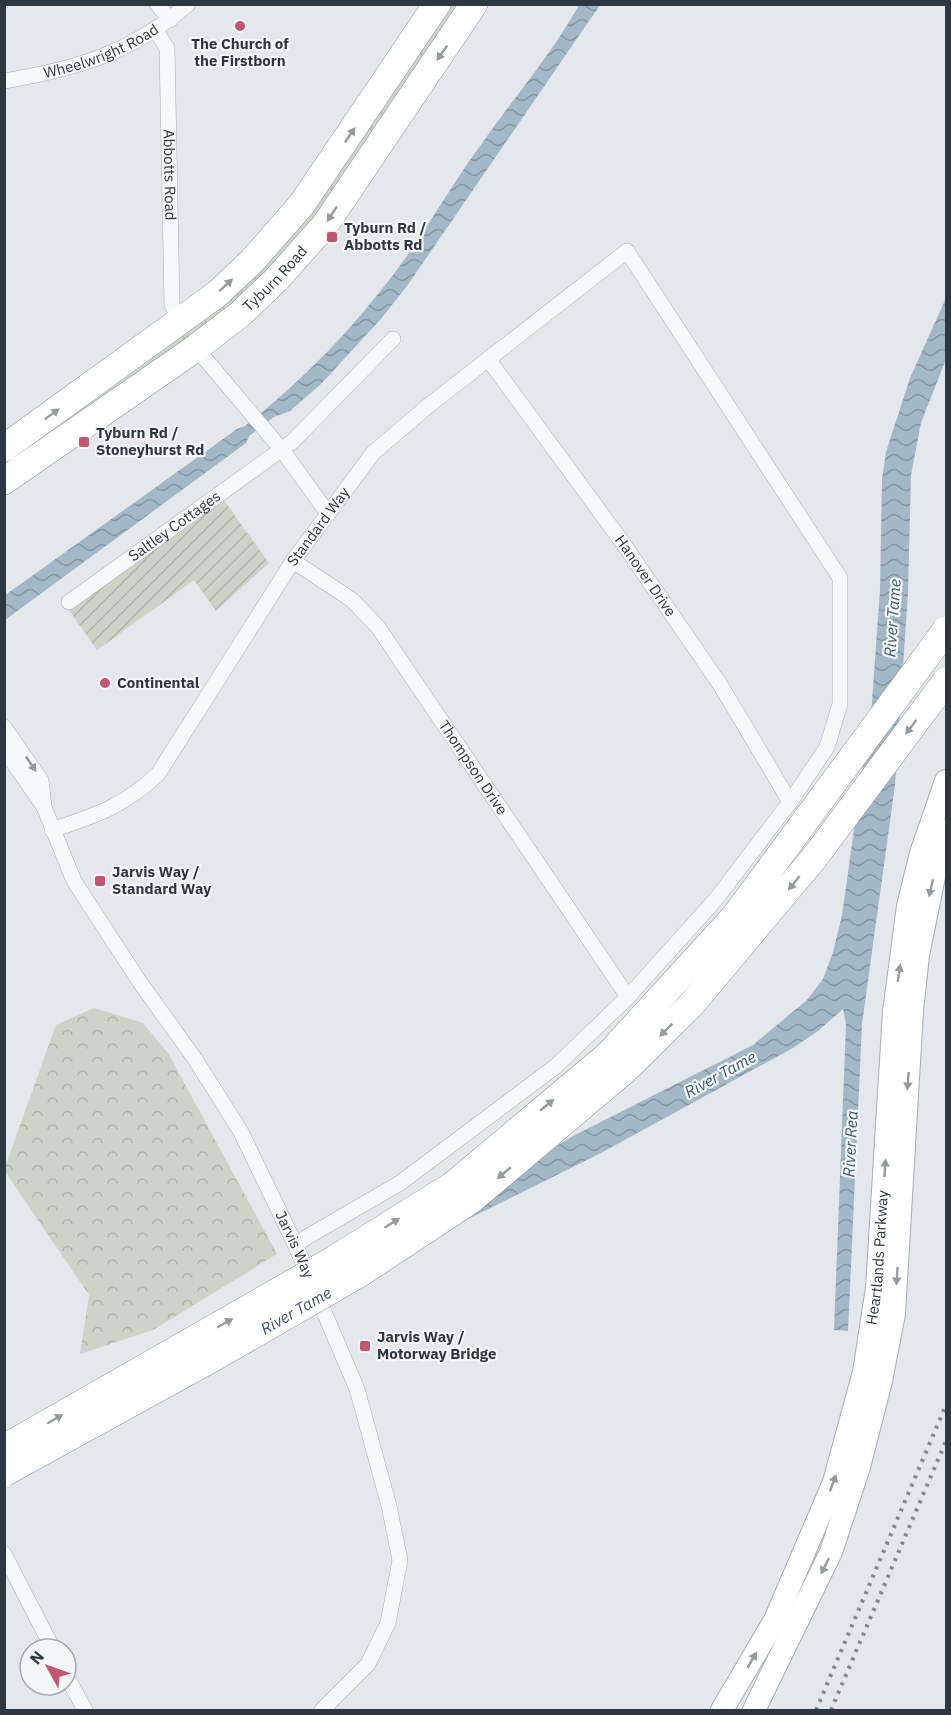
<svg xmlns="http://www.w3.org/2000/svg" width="951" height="1715" font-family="'IBM Plex Sans',sans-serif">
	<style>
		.grass { fill: url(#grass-tufts) }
		.forest { fill: url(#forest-crowns) }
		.garden { fill: url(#garden-furrows) }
		.water { fill: url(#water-waves) }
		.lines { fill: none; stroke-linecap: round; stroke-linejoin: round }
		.street-casing { stroke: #a9afb5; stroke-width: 16 }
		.primary-casing { stroke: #a5adb6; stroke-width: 24 }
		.highway-casing { stroke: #8d96a0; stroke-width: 28 }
		.street { stroke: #f7f8f9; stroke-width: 15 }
		.primary { stroke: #fff; stroke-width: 22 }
		.highway { stroke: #fff; stroke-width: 27 }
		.rail { stroke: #7f8893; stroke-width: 4; stroke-dasharray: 3 6; stroke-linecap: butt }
		.highway-bridge-casing { stroke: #8d96a0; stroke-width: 28; stroke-linecap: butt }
		.highway-bridge { stroke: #fff; stroke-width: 27 }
		.oneway { fill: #969ba0 }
		.oneway2 { fill: #92989e }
		.poi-dot { fill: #c35670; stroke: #f4f6f8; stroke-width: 2 }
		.labels { text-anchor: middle; stroke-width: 4.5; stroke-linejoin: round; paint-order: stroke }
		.poi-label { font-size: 15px; font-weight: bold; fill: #2d3742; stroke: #f4f6f8; text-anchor: start }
		.street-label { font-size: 15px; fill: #2d3742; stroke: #f4f6f8 }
		.water-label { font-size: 16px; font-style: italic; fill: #3b5973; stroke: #f4f6f8 }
	</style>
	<defs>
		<pattern id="grass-tufts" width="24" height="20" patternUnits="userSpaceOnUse" patternTransform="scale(1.5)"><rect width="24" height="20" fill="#cbd4c6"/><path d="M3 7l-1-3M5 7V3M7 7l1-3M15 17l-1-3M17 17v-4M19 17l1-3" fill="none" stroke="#afb7ab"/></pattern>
		<pattern id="forest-crowns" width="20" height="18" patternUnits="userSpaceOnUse" patternTransform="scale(1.5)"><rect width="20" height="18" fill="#cbd4c6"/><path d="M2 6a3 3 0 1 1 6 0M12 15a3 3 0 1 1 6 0" fill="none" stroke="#afb7ab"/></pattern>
		<pattern id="garden-furrows" width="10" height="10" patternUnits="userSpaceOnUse" patternTransform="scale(1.5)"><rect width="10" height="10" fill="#cbd4c6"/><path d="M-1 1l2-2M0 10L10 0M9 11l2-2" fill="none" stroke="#afb7ab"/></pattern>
		<pattern id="water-waves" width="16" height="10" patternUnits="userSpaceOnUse" patternTransform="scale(1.5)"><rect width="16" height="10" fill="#a3b8c7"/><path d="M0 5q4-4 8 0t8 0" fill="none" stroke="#8596a3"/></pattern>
	</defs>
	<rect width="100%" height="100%" fill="#e4e7eb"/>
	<path class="grass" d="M 448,5 L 466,5 L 317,222 L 255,293 L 5,473 L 5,455 L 181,333 Z"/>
	<path class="forest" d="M 94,1008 L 143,1023 L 168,1053 L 277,1254 L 153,1330 L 80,1354 L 89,1295 L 4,1170 L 56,1025 Z"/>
	<path class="garden" d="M 223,499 L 269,563 L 216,611 L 194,580 L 97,650 L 68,609 Z"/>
	<path class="water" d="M 579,5 L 600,5 L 407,286 L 380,320 L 321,384 L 290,411 L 274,417 L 249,436 L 246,443 L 5,620 L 4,596 L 237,429 L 245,426 C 302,381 352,330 396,271 C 426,231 450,187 480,146 C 513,99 551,55 579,5 Z
		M 946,298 L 946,359 L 921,423 L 911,475 L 908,593 L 895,785 L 862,1024 L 848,1331 L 834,1330 L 846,1024 L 843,1009 L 818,1031 L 793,1048 L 601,1153 L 468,1219 L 208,1371 L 389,1248 L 573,1136 L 753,1045 L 807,1000 L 823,979 L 833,952 L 842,915 L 872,702 L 880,589 L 882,479 L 886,452 L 910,378 Z"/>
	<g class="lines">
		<defs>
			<g id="street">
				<path d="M 157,4 L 170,20"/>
				<path id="s1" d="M 156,31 L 167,48 L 172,305 L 180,321"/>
				<path id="s2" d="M 4,81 C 76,69 132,53 188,4"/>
				<path d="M 196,348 L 282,450 L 327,512"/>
				<path id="s3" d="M 488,359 L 625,546 L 721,686 L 790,802"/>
				<path id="s4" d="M 293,561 L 352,600 L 378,627 L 628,997"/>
				<path id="s5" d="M 69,602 L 292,442 L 393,339"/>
				<path id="s6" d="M 4,727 L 41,780 L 44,807 L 74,881 L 139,981 L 195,1059 L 241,1132 L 295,1244 L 357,1389 L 389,1506 L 400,1560 L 388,1623 L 368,1664 L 322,1710"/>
				<path d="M 4,749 L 42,804"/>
				<path id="s7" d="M 52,830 C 96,815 123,807 158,774 L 293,561 L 373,453 L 428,406 L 627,251 L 840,578 L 840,704 L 827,747 L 790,802 L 716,899 L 628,997 L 556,1066 L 400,1183 L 295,1244"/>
				<path d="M 4,1554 L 53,1649"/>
				<path d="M 66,1675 L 85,1710"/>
			</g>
			<g id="primary">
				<path id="s8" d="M 722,1710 L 775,1620 L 834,1482 L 864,1372 L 877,1288 L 894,1012 L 908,906 L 921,853 L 946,781"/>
				<path d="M 754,1710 L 831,1552 L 859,1467 L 881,1381 L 894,1314 L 912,1011 L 918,955 L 938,857 L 946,831"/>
			</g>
			<g id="highway">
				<path d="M 4,448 L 217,294 L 252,261 L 302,204 L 437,4"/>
				<path id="s9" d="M 4,481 L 196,348 L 239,315 L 276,280 L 325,225 L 474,4"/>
			</g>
		</defs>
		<use href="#street" class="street-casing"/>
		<use href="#primary" class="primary-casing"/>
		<use href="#highway" class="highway-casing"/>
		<use href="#street" class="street"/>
		<use href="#primary" class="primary"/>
		<use href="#highway" class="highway"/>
		<path class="rail" d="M 816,1710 L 946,1405
			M 831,1710 L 946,1441"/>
		<defs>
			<g id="highway-bridge">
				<path d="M 4,1448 L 333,1260 L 453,1185 L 608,1055 L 735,916 L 946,630"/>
				<path id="s10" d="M 4,1473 L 213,1358 L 359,1274 L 471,1200 L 625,1070 L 691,1005 L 815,857 L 946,681"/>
			</g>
		</defs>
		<use href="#highway-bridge" class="highway-bridge-casing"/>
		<use href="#highway-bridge" class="highway-bridge"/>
	</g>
	<defs><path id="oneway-solid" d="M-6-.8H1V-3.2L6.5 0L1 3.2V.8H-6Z" transform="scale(1.5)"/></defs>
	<g class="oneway">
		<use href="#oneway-solid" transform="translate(442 53) rotate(125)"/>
		<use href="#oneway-solid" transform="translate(350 135) rotate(-56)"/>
		<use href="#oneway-solid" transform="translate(332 214) rotate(123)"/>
		<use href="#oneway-solid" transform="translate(226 285) rotate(-43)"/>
		<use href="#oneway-solid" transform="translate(52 414) rotate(-36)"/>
		<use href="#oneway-solid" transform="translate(911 727) rotate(127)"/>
		<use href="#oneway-solid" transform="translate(794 883) rotate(129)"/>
		<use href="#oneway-solid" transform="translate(931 888) rotate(103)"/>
		<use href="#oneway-solid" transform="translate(899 973) rotate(-82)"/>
		<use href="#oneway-solid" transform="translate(666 1030) rotate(135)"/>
		<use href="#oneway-solid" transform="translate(908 1081) rotate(94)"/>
		<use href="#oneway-solid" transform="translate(547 1105) rotate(-40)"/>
		<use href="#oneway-solid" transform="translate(885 1168) rotate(-86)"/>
		<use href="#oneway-solid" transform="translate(504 1173) rotate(140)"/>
		<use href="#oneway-solid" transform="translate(392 1223) rotate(-32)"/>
		<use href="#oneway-solid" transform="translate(897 1276) rotate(94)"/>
		<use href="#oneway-solid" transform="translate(225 1323) rotate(-30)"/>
		<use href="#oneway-solid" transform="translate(55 1419) rotate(-30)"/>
		<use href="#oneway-solid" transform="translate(833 1483) rotate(-70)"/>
		<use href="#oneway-solid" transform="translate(825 1566) rotate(117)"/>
		<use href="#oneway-solid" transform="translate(752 1660) rotate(-60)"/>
	</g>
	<use class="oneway2" href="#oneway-solid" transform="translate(31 764) rotate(56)"/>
	<g class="poi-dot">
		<circle cx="240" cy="26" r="6"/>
		<rect x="326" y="231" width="12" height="12" rx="3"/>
		<rect x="78" y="436" width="12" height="12" rx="3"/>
		<circle cx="105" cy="683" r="6"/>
		<rect x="94" y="875" width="12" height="12" rx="3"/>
		<rect x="359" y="1340" width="12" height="12" rx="3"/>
	</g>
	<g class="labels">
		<g class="poi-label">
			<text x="240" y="49" text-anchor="middle">The Church of<tspan x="240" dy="17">the Firstborn</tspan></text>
			<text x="344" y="233">Tyburn Rd /<tspan x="344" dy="17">Abbotts Rd</tspan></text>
			<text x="96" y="438">Tyburn Rd /<tspan x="96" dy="17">Stoneyhurst Rd</tspan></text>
			<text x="117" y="688">Continental</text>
			<text x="112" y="877">Jarvis Way /<tspan x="112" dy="17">Standard Way</tspan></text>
			<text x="377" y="1342">Jarvis Way /<tspan x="377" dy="17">Motorway Bridge</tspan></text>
		</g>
		<g class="street-label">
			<text dy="5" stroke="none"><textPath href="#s2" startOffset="102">Wheelwright Road</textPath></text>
			<text dy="5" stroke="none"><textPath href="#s1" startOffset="147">Abbotts Road</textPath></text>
			<text dy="5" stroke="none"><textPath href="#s9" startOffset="339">Tyburn Road</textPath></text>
			<text dy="5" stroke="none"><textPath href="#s5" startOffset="130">Saltley Cottages</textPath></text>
			<text dy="5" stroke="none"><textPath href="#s7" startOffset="416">Standard Way</textPath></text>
			<text dy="5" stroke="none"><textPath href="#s3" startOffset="268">Hanover Drive</textPath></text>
			<text dy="5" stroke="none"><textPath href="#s4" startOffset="278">Thompson Drive</textPath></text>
			<text dy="5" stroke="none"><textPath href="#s6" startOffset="598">Jarvis Way</textPath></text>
			<text dy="5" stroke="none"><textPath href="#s8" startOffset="484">Heartlands Parkway</textPath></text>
		</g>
		<g class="water-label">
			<text transform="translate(892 618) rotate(-86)" y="6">River Tame</text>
			<text transform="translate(720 1074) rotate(-29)" y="6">River Tame</text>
			<text transform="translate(850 1144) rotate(-87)" y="6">River Rea</text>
			<text dy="6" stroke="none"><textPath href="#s10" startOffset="334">River Tame</textPath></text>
		</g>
	</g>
	<rect width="951" height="1715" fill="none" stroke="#2d3742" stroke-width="12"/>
	<g transform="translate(48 1667) rotate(310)"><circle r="28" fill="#f4f6f8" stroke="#a4aaaf" stroke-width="1.5"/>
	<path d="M0-4.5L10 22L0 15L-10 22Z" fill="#c35670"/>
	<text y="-9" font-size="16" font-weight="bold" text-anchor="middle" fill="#2d3742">N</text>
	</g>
</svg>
